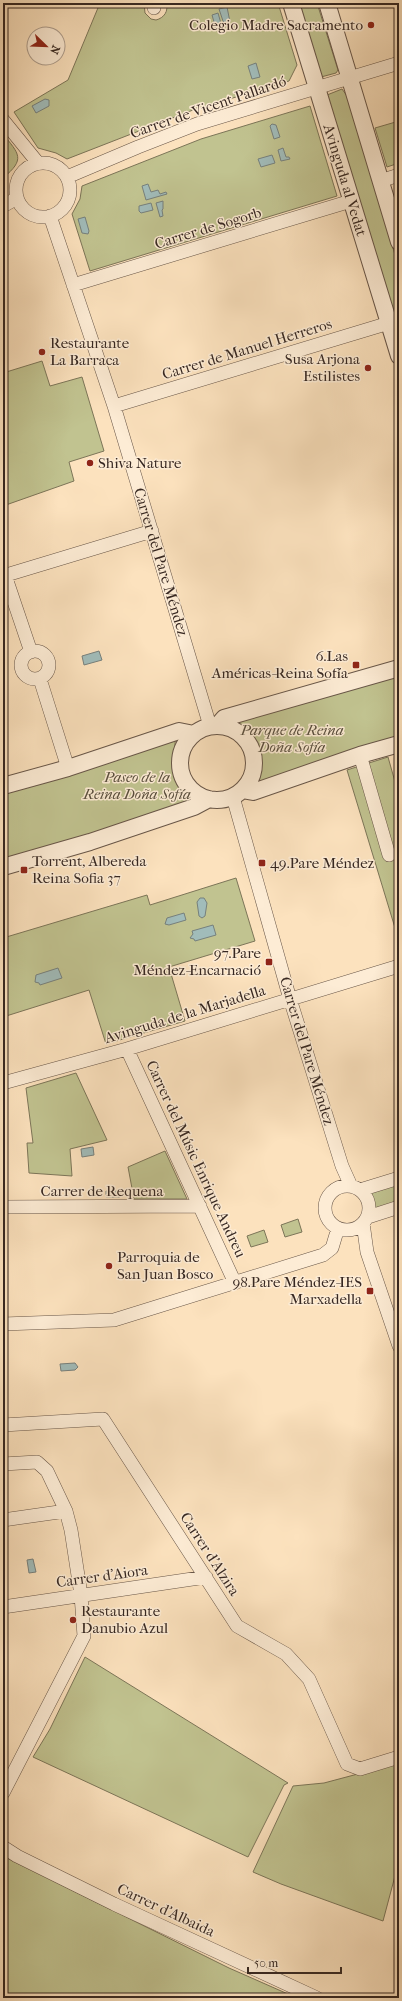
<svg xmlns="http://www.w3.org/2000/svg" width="402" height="2001" font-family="'IM FELL French Canon',serif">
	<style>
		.green { fill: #c1c390; stroke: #7c7558 }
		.water { fill: #a1bcba; stroke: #76807d }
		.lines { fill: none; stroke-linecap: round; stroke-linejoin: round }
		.minor-casing { stroke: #685648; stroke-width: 14 }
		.tertiary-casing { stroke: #685648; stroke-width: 18 }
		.minor { stroke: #fdecd5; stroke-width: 13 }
		.tertiary { stroke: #fdecd5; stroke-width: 16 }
		.poi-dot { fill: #8f2418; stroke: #fdecd5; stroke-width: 1.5 }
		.labels { text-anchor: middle; stroke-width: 3; stroke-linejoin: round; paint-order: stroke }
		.poi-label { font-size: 15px; fill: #362721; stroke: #fdecd5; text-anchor: start }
		.street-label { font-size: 15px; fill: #362721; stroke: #fdecd5 }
		.park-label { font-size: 15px; font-style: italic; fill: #594e3d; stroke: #fdecd5 }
	</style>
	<rect width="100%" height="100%" fill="#fce2be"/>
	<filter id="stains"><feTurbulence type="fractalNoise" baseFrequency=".005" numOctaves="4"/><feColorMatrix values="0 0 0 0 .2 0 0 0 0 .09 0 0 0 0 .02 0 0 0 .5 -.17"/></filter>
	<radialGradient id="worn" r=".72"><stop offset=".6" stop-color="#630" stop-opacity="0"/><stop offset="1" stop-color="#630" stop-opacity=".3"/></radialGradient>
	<path class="green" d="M 100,3 L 144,3 L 145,13 L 151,19 L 156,20 C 164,18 169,11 166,3 L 278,3 L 297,65 L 289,81 L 193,110 L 67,159 L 56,153 L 38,148 L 14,112 L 68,80 Z
		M 298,3 L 317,3 L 338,70 L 336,73 L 321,77 Z
		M 342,89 L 347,96 L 399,268 L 399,338 L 327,95 Z
		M 310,106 L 337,196 L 90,271 L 72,214 L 80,199 L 82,186 L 201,139 Z
		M 399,121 L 399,163 L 387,167 L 375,128 Z
		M 3,134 C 19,154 26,159 3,178 Z
		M 42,361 L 50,386 L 82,377 L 104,451 L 69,462 L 74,481 L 3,506 L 3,373 Z
		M 399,668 L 399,744 L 248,794 L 257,768 L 252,739 L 224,718 Z
		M 176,733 C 172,771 175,780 200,810 L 3,865 L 3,785 Z
		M 388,757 L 399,796 L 399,941 L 347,770 Z
		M 236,878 L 255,941 L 169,967 L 185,1021 L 106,1044 L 89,990 L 3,1017 L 3,938 L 147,895 L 150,905 Z
		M 76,1073 L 107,1140 L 70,1149 L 72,1176 L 29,1173 L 27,1143 L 33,1143 L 26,1088 Z
		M 165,1151 L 187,1199 L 134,1199 L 128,1167 Z
		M 399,1178 L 399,1207 L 368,1217 C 369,1204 368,1199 360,1190 Z
		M 298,1219 L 302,1232 L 285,1237 L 281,1225 Z
		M 264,1230 L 268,1242 L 251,1247 L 247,1236 Z
		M 85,1657 L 288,1783 L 284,1785 L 248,1857 L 33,1757 L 50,1729 Z
		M 399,1763 L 399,1861 L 383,1921 L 281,1884 L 253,1872 L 293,1786 L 324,1783 Z
		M 3,1856 L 229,1968 L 297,1998 L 3,1998 Z"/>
	<path class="water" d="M 227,7 L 230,22 L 224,24 L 219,9 Z
		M 218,13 L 222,27 L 216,29 L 212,15 Z
		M 256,63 L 260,77 L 252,79 L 248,66 Z
		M 45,99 L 49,100 L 49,106 L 36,113 L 32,106 Z
		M 272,124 L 276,125 L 280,137 L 274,139 L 270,126 Z
		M 283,148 L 286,157 L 289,157 L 290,159 L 281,161 L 278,150 Z
		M 272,155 L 275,163 L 261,167 L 258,159 Z
		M 148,184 L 151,192 L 158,190 L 160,194 L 166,192 L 167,194 L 146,200 L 142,186 Z
		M 163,201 L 163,209 L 162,210 L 163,216 L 160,217 L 156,203 Z
		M 151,203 L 153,210 L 141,213 L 139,211 L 139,206 Z
		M 85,217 L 89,231 L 88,234 L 82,233 L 78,219 Z
		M 99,651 L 102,660 L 84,665 L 82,656 Z
		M 200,898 L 204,898 L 207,903 L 205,916 L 202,918 L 199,916 L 197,902 Z
		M 184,913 L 186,920 L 169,925 L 165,924 L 167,918 Z
		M 213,925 L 216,935 L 195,941 L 194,939 L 190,938 L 193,934 L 192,931 Z
		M 58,968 L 62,978 L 40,985 L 39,983 L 35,982 L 36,975 Z
		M 93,1147 L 94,1155 L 82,1157 L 81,1149 Z
		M 106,1191 L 120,1191 L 120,1197 L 106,1197 Z
		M 75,1363 L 78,1367 L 75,1370 L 61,1371 L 60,1364 Z
		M 33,1559 L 36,1572 L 29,1573 L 27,1560 Z"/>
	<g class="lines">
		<defs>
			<path id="minor" d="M 153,3 L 154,8
				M 3,120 L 38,163
				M16 190a27 27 0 1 1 54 0a27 27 0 1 1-54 0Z
				M 67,177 L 138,147 L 197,124 L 399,63
				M 380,181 L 399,175
				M 3,206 L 17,198
				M 50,216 L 114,406 L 210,726
				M 73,285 L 351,201
				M 114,406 L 389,323
				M 5,575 L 31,652
				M 3,576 L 152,531
				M21 665a14 14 0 1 1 28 0a14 14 0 1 1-28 0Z
				M 40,679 L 68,768
				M 360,755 L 389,855
				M 233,797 L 290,999 L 342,1166 L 351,1186
				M 127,1049 L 235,1283
				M 3,1083 L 127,1049 L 399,966
				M325 1208a22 22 0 1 1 44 0a22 22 0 1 1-44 0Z
				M 360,1190 L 399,1178
				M 3,1207 L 200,1206
				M 368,1217 L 399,1207
				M 363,1223 L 367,1252 L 399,1346
				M 3,1324 L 114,1320 L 323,1255 L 332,1248 L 338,1228
				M 3,1425 L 103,1419 L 237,1626 L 286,1654 L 309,1679 L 347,1764 L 360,1769 L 399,1757
				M 3,1464 L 37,1462 L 47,1471 L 66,1511 L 71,1530 L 81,1595 L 84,1636 L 3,1793
				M 3,1520 L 66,1511
				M 3,1607 L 206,1577
				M 3,1847 L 17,1856 L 114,1904 L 317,1998"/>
			<path id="tertiary" d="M 291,3 L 399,356
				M 327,3 L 399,242
				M180 763a37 37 0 1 1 74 0a37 37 0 1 1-74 0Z
				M 217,726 L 224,718 L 399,668
				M 3,786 L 68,768 L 179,731 L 194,734
				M 242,790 L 253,792 L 360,755 L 399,744
				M 3,867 L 90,842 L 194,807 L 209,799"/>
		</defs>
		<use href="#minor" class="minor-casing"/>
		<use href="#tertiary" class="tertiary-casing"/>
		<use href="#minor" class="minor"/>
		<use href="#tertiary" class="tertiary"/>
	</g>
	<g class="poi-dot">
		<circle cx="371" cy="25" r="4"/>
		<circle cx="42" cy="352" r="4"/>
		<circle cx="368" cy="368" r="4"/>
		<circle cx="90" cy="463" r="4"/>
		<rect x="352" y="661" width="8" height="8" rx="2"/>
		<rect x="258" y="859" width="8" height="8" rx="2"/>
		<rect x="20" y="866" width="8" height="8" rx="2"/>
		<rect x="265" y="958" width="8" height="8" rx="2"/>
		<circle cx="109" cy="1266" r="4"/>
		<rect x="366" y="1287" width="8" height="8" rx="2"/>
		<circle cx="73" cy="1620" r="4"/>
	</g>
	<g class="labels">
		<g class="poi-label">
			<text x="363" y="30" text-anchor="end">Colegio Madre Sacramento</text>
			<text x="50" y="348">Restaurante<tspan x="50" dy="17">La Barraca</tspan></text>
			<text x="360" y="364" text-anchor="end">Susa Arjona<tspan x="360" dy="17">Estilistes</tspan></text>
			<text x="98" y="468">Shiva Nature</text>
			<text x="348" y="661" text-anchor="end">6.Las<tspan x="348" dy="17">Américas-Reina Sofía</tspan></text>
			<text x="32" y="866">Torrent, Albereda<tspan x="32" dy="17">Reina Sofia 37</tspan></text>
			<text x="270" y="868">49.Pare Méndez</text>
			<text x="261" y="958" text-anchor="end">97.Pare<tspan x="261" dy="17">Méndez-Encarnació</tspan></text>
			<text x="117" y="1262">Parroquia de<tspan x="117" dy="17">San Juan Bosco</tspan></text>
			<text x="362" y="1287" text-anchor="end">98.Pare Méndez-IES<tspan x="362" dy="17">Marxadella</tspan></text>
			<text x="81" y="1616">Restaurante<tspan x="81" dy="17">Danubio Azul</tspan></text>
		</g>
		<g class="street-label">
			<text transform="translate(208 107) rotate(-19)" y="5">Carrer de Vicent Pallardó</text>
			<text transform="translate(345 180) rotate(73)" y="5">Avinguda al Vedat</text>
			<text transform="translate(208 228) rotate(-17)" y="5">Carrer de Sogorb</text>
			<text transform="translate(247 349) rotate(-17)" y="5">Carrer de Manuel Herreros</text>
			<text transform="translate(161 562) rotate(73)" y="5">Carrer del Pare Méndez</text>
			<text transform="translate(185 1014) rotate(-17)" y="5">Avinguda de la Marjadella</text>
			<text transform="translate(307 1051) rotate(73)" y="5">Carrer del Pare Méndez</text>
			<text transform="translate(196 1159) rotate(65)" y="5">Carrer del Músic Enrique Andreu</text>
			<text x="102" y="1196">Carrer de Requena</text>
			<text transform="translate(210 1554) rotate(57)" y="5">Carrer d'Alzira</text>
			<text transform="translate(102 1576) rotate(-8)" y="5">Carrer d'Aiora</text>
			<text transform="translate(166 1910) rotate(25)" y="5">Carrer d'Albaida</text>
		</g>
		<g class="park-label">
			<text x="292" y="735">Parque de Reina<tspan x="292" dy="17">Doña Sofía</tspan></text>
			<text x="137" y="782">Paseo de la<tspan x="137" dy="17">Reina Doña Sofía</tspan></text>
		</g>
	</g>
	<rect width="402" height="2001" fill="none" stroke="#fce2be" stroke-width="16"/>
	<rect x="4" y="4" width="394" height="1993" fill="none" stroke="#362721" stroke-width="2"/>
	<rect x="8" y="8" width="386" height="1985" fill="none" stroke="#362721"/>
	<g transform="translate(46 46) rotate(113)"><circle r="19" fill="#fdecd5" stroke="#ad9d8d"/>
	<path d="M0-3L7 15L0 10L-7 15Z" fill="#8f2418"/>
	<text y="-6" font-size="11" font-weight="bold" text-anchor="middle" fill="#362721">N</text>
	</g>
	<path d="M248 1967v6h93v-6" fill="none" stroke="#362721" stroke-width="2"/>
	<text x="254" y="1967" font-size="12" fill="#362721" stroke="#fdecd5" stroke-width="3" paint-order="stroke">50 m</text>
	<rect width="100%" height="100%" filter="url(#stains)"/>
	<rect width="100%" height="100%" fill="url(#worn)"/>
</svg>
